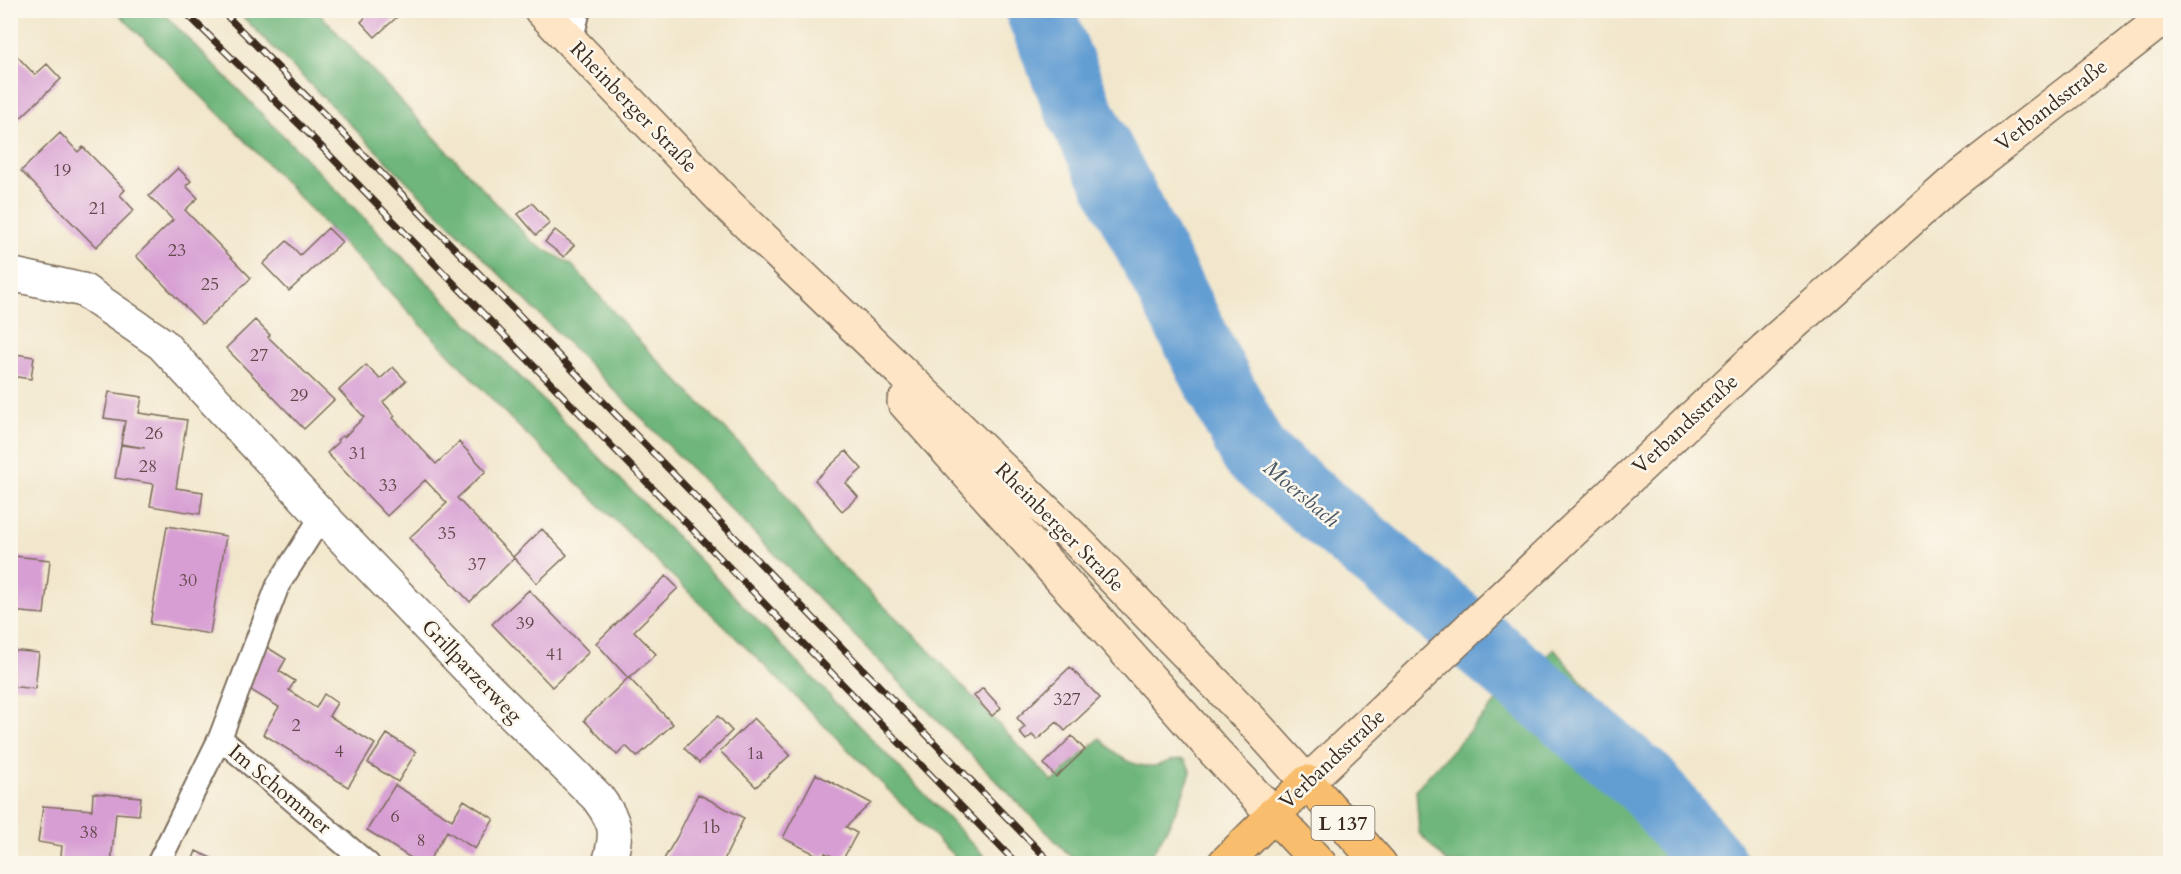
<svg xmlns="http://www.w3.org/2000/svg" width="2181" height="874" font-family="Cardo,serif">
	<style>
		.forest { fill: #6eb67b; stroke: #54704c; stroke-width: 1.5 }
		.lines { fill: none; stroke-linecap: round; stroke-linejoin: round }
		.river { stroke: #639ed3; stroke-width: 68 }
		.building { fill: #d79ed3 }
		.service-casing { stroke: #7b6c5b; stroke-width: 26 }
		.minor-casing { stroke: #7b6c5b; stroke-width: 36 }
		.secondary-casing { stroke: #7b6c5b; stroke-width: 36 }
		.primary-casing { stroke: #7b6c5b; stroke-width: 36 }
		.service { stroke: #fff; stroke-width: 22 }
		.minor { stroke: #fff; stroke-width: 33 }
		.secondary { stroke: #fde5c5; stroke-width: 33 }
		.primary { stroke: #f9be6d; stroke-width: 33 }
		.rail-casing { stroke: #3b2a1e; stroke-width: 7 }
		.rail { stroke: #fbf7ec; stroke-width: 4.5; stroke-dasharray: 14; stroke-linecap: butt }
		.labels { text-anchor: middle; stroke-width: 5; stroke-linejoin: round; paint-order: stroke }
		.number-label { font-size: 18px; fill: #62474b }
		.shield { fill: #fbf7ec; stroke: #75685c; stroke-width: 1.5 }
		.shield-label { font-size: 20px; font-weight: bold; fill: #3b2a1e }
		.street-label { font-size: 21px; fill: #3b2a1e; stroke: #fbf7ec }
		.water-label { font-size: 22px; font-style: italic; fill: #4b5866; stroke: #fbf7ec }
	</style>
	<rect width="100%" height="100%" fill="#fbf7ec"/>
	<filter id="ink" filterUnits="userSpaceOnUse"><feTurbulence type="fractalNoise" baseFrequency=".0167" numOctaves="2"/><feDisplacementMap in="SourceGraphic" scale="12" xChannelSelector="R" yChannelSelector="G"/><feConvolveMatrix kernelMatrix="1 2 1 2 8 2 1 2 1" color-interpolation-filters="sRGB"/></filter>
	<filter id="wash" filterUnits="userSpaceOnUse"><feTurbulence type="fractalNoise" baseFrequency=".008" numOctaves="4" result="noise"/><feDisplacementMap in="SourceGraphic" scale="24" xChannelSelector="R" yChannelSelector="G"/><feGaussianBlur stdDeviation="1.35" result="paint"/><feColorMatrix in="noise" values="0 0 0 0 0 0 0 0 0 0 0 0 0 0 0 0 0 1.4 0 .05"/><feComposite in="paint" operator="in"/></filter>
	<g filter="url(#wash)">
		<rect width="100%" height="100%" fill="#f2e7cc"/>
		<path class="forest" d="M 116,11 L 161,11 L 676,536 L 991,863 L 961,863 L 768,669 L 511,419 L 240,135 Z
			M 237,11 L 317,11 L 532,242 L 572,265 L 640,342 L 775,480 L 821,546 L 918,639 L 1053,782 L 1100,738 C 1114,753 1130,768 1153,766 C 1164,765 1173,757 1185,760 L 1191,772 C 1180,805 1166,834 1146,863 L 1077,863 L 583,358 Z
			M 1554,649 L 1737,863 L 1448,863 L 1419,833 L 1416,789 L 1499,699 Z"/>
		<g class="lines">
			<path class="river" d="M 1039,10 L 1080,112 L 1254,453 L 1646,783 L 1713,864"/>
		</g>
		<g id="blocks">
			<path class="building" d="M 372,10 L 391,10 L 397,17 L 375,37 L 361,22 Z
				M 16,55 L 35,75 L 47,64 L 61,79 L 10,128 L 10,60 Z
				M 60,133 L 78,152 L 83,147 L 125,190 L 120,195 L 134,210 L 96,247 L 21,171 Z
				M 178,168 L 191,181 L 186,186 L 198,198 L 185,210 L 251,278 L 202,324 L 136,256 L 173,220 L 149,196 Z
				M 532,203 L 550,223 L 536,235 L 518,214 Z
				M 328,228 L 342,242 L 289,291 L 263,264 L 287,241 L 300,255 Z
				M 555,230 L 574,245 L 564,257 L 545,242 Z
				M 255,320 L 270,335 L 268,337 L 334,400 L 304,429 L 226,348 Z
				M 10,353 L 34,357 L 31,379 L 10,376 Z
				M 366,365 L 380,379 L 393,367 L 406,381 L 383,402 L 395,416 L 393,418 L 436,464 L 459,442 L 486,471 L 457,498 L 513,557 L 542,529 L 567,555 L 537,583 L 514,558 L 470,602 L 409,538 L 447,503 L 425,480 L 387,516 L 327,453 L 339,442 L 337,440 L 342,436 L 344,437 L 364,417 L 339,390 Z
				M 109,392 L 142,397 L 139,413 L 187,420 L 176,488 L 203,492 L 200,514 L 150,506 L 154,484 L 115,478 L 121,445 L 145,448 L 121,444 L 125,421 L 104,418 Z
				M 846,451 L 862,469 L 846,483 L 858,497 L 842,511 L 815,480 Z
				M 167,526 L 226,536 L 210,634 L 150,624 Z
				M 14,556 L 50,560 L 44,614 L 10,611 L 10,582 Z
				M 666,576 L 678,588 L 634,631 L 656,654 L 629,678 L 673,724 L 637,757 L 626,746 L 617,755 L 584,720 L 628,678 L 596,643 Z
				M 529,590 L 589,652 L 552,687 L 492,624 Z
				M 265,646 L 286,659 L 279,671 L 295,681 L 289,690 L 316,708 L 324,694 L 337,703 L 329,716 L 375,744 L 348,787 L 263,734 L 279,707 L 249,689 Z
				M 10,650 L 39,653 L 35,689 L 10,686 Z
				M 1070,667 L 1100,698 L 1065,731 L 1057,722 L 1037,740 L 1032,735 L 1026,740 L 1019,732 L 1025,727 L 1017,718 Z
				M 983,688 L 1001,708 L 992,716 L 974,696 Z
				M 718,716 L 732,731 L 699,763 L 684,748 Z
				M 754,718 L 790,755 L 756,787 L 720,751 Z
				M 387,734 L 416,752 L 398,782 L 368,763 Z
				M 1072,736 L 1085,750 L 1056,777 L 1044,764 Z
				M 816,774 L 871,803 L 846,827 L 857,833 L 842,861 L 825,853 L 823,858 L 783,838 Z
				M 395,785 L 452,820 L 464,800 L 494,819 L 475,849 L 447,831 L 427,864 L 420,864 L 367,830 Z
				M 93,793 L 141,797 L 139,815 L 116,813 L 111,864 L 60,864 L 62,846 L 38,842 L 43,806 L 92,810 Z
				M 698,794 L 744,818 L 722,864 L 661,864 L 677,837 Z
				M 196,851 L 224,864 L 191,864 Z"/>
		</g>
	</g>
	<g filter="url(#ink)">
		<use href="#blocks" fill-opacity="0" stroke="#7b6c5b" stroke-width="1.5"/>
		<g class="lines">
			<defs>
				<path id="service" d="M 571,42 L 579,10
					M 220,738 L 368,864
					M 158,864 L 220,738 L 278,585 L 322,516"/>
				<path id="minor" d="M 10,274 L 83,290 L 162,344 L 322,516 L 483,684 L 597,797 C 617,824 618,831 609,864"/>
				<path id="secondary" d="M 541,10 L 727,204 L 1078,542 L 1251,720 L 1307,782 L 1765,349 L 1951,184 L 2170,13
					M 904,402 L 1216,753 L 1273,814"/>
				<path id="primary" d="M 1273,814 L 1320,864
					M 1224,864 L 1307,782 L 1380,864"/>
			</defs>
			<use href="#service" class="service-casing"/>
			<use href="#minor" class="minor-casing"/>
			<use href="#secondary" class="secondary-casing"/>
			<use href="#primary" class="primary-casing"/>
			<use href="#service" class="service"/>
			<use href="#minor" class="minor"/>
			<use href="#secondary" class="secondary"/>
			<use href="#primary" class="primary"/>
			<defs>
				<path id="rail" d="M 183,10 L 311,136 L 1017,864
					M 221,10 L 331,121 L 1052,864"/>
			</defs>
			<use href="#rail" class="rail-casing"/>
			<use href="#rail" class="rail"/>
		</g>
	</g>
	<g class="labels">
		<g class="number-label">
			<text x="62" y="176">19</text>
			<text x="98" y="214">21</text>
			<text x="177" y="256">23</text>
			<text x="210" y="290">25</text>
			<text x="259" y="361">27</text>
			<text x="299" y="401">29</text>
			<text x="154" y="439">26</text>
			<text x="358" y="459">31</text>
			<text x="148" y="472">28</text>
			<text x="388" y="491">33</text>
			<text x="447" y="539">35</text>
			<text x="477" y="570">37</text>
			<text x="188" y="586">30</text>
			<text x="525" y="629">39</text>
			<text x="555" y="660">41</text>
			<text x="1067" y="705">327</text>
			<text x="296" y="731">2</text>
			<text x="339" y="757">4</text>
			<text x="755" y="759">1a</text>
			<text x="395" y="822">6</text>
			<text x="711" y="833">1b</text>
			<text x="89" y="838">38</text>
			<text x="421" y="846">8</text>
		</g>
		<rect class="shield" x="1311.5" y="806" width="63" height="34" rx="4.5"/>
		<g class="shield-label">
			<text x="1343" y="830">L 137</text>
		</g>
		<g class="street-label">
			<text transform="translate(2051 105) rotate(-38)" y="7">Verbandsstraße</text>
			<text transform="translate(634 107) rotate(46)" y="7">Rheinberger Straße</text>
			<text transform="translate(1685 424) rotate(-43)" y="7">Verbandsstraße</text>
			<text transform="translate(1060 527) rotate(45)" y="7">Rheinberger Straße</text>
			<text transform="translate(472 671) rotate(46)" y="7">Grillparzerweg</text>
			<text transform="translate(1332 759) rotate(-43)" y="7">Verbandsstraße</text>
			<text transform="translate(280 789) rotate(40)" y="7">Im Schommer</text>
		</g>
		<g class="water-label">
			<text transform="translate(1302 493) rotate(40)" y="8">Moersbach</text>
		</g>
	</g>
	<rect width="2181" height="874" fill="none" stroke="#fbf7ec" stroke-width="36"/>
</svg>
